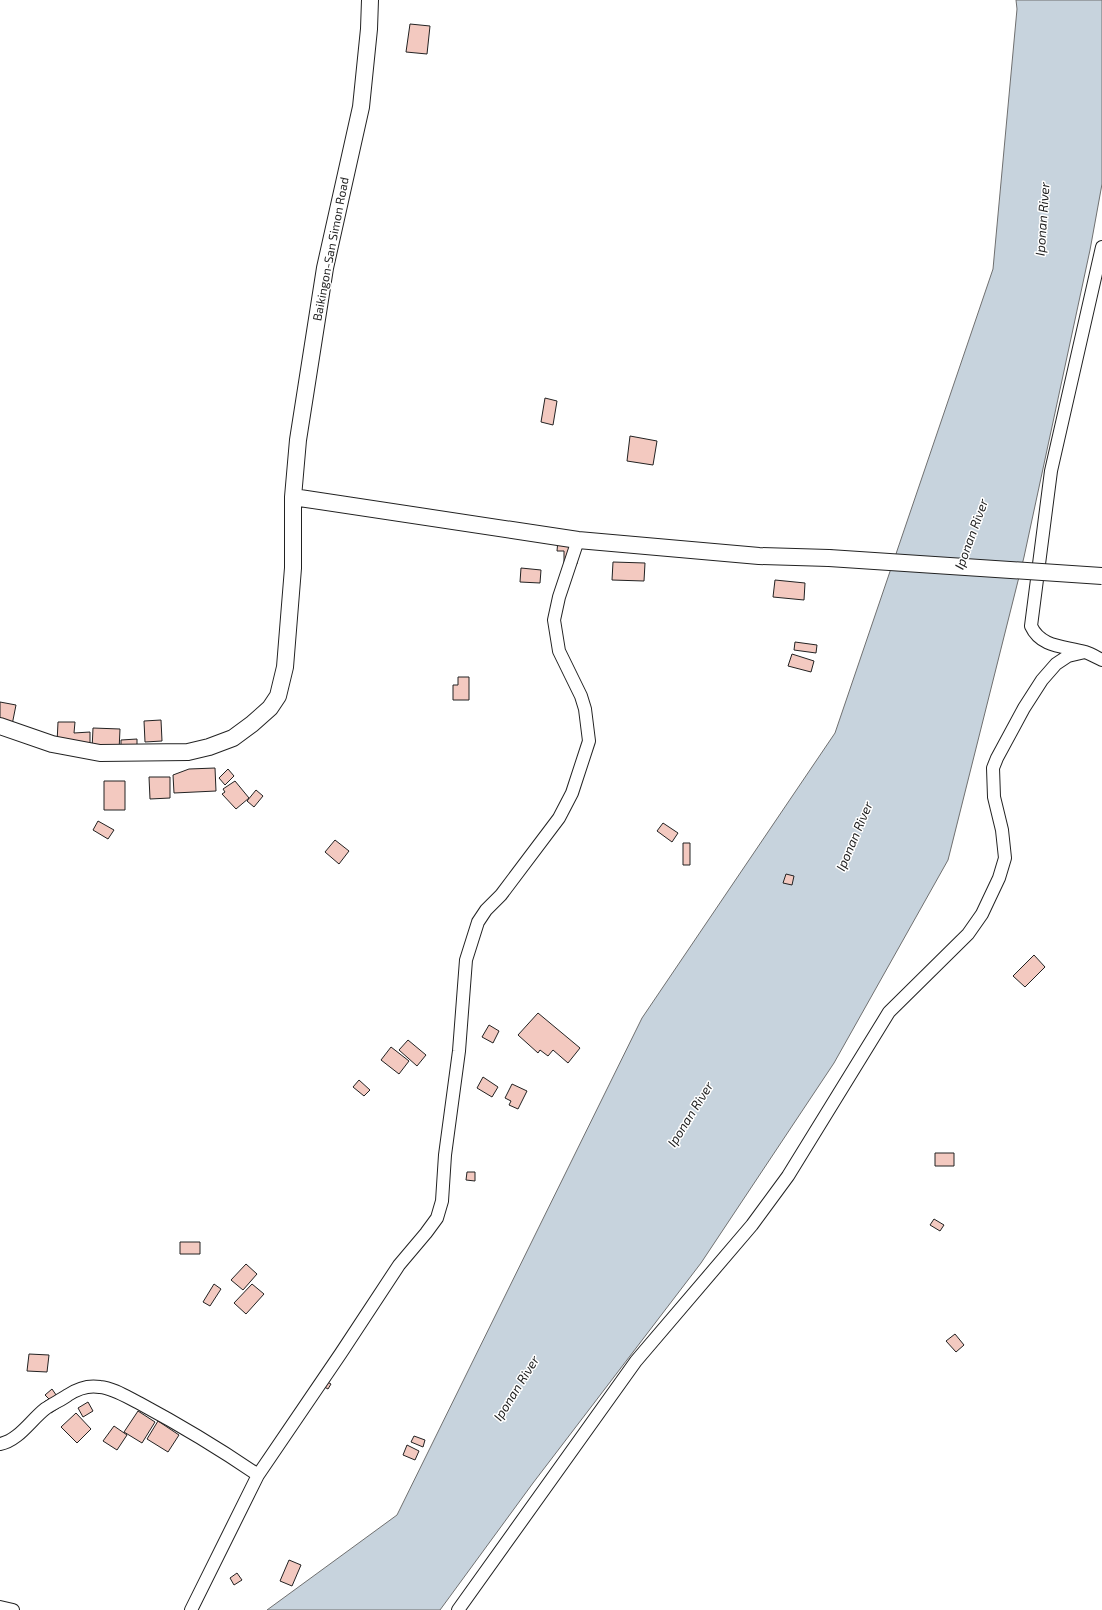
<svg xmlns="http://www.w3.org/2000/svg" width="1102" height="1610" font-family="'Exo 2',sans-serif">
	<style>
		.water { fill: #c7d3dd; stroke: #6f6f6f }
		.building { fill: #f3c9c0; stroke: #222 }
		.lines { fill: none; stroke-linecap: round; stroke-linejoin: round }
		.minor-casing { stroke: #222; stroke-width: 14 }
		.tertiary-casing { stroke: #222; stroke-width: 18 }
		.minor { stroke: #fff; stroke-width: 12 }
		.tertiary { stroke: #fff; stroke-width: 16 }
		.tertiary-bridge-casing { stroke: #222; stroke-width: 18; stroke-linecap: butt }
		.tertiary-bridge { stroke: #fff; stroke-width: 16 }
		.labels { text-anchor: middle; stroke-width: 3; stroke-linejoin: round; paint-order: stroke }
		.street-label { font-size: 12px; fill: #222; stroke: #fff }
		.water-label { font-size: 13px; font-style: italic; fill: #222; stroke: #fff }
	</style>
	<rect width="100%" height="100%" fill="#fff"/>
	<path class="water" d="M 1016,0 L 1102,0 L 1102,184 L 1090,250 L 1024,557 L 948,860 L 834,1063 L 701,1263 L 533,1483 L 440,1610 L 267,1610 L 397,1515 L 642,1018 L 835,733 L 993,269 L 1017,9 Z"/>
	<path class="building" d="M 410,24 L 430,26 L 427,54 L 406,52 Z
		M 545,398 L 557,401 L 553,425 L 541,422 Z
		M 630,436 L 657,441 L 653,465 L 627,461 Z
		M 558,540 L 580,542 L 577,553 L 577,564 L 564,564 L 564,551 L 557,551 Z
		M 613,562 L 645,563 L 644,581 L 612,580 Z
		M 521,568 L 541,570 L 540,583 L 520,582 Z
		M 775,580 L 805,583 L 804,600 L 773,597 Z
		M 795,642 L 817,645 L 816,653 L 794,650 Z
		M 792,654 L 814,661 L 811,672 L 788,666 Z
		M 458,677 L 469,677 L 469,700 L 453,700 L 453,685 L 458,685 Z
		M 0,702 L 16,705 L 11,730 L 0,728 Z
		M 161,720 L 162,741 L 145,742 L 144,721 Z
		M 58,722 L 75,722 L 74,733 L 90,732 L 90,744 L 57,743 Z
		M 93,728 L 120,729 L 119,751 L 92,750 Z
		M 137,739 L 137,755 L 121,755 L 121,740 Z
		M 215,768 L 216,791 L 174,793 L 173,775 L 189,769 Z
		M 228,769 L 234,776 L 225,785 L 219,778 Z
		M 149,777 L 170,777 L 170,798 L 150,799 Z
		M 104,781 L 125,781 L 125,810 L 104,810 Z
		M 235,781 L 249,798 L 236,809 L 222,794 L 225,792 L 223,789 Z
		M 256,790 L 263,796 L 254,807 L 247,801 Z
		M 98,821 L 114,830 L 108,839 L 93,830 Z
		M 663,823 L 678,833 L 672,842 L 657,831 Z
		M 335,840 L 349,851 L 339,864 L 325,852 Z
		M 683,843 L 690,843 L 690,865 L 683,865 Z
		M 786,874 L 794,876 L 792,885 L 783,883 Z
		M 1034,955 L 1045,967 L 1025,987 L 1013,976 Z
		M 538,1013 L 580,1048 L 568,1063 L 553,1050 L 548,1056 L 540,1050 L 538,1053 L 518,1035 Z
		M 489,1025 L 499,1031 L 493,1043 L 482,1037 Z
		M 408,1040 L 426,1055 L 417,1066 L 399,1050 Z
		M 391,1047 L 409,1061 L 399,1074 L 381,1060 Z
		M 483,1077 L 498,1087 L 492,1097 L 477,1088 Z
		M 359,1080 L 370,1090 L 364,1096 L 353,1087 Z
		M 512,1084 L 527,1091 L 518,1109 L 509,1105 L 511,1101 L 505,1098 Z
		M 935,1153 L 954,1153 L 954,1166 L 935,1166 Z
		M 467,1172 L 475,1172 L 475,1181 L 466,1180 Z
		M 934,1219 L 944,1225 L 940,1231 L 930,1225 Z
		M 180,1242 L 200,1242 L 200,1254 L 180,1254 Z
		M 246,1264 L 257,1274 L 243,1290 L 231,1280 Z
		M 214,1284 L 221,1289 L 210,1306 L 203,1302 Z
		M 252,1284 L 264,1294 L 246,1314 L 234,1303 Z
		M 955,1334 L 964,1345 L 956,1352 L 946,1341 Z
		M 29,1354 L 49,1355 L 47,1372 L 27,1371 Z
		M 322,1379 L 331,1384 L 328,1389 L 319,1384 Z
		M 52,1389 L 63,1405 L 51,1413 L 44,1402 L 49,1399 L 45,1395 Z
		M 88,1402 L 93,1411 L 83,1417 L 78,1408 Z
		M 138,1411 L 155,1422 L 142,1443 L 124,1432 Z
		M 76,1413 L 91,1429 L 77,1443 L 61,1427 Z
		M 158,1421 L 179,1435 L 168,1452 L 147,1439 Z
		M 114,1426 L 127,1435 L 117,1450 L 103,1441 Z
		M 414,1436 L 425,1440 L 423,1447 L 411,1442 Z
		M 407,1445 L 419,1451 L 415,1460 L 403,1455 Z
		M 289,1560 L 301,1565 L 292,1586 L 280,1581 Z
		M 237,1573 L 242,1580 L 234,1585 L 230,1578 Z"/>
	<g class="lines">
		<defs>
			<path id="minor" d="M 1102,247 L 1051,471 L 1031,626 C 1041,648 1065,646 1085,652 C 1091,654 1096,657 1102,660
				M 0,1444 C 18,1441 31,1420 45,1409 C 52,1404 61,1400 68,1395 C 77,1389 89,1385 100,1387 C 113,1388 127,1397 139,1403 C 180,1425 220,1449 258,1475
				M 0,1607 L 13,1610
				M 191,1610 L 258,1475 L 341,1353 L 399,1265 L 426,1233 L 437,1218 L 442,1201 L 445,1155 L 459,1051 L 466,960 L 478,922 L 486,910 L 501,895 L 559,818 L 572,793 L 589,741 L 585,709 L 581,696 L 559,651 L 554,620 L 559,597 L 578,540
				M 458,1610 L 636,1361 L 752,1225 L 788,1176 L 889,1012 L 968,934 L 982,914 L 999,878 L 1005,858 L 1002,830 L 994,797 L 993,768 L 997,758 L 1024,708 L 1042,680 L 1056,664 L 1068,656 L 1085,652"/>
			<path id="tertiary" d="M 293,497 L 298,440 L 325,268 L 361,107 L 369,29 L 370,0
				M 0,726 L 52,744 L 100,753 L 188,752 L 209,747 L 233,738 L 252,724 L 270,708 L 278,696 L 285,667 L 293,568 L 293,497 L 578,540 L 759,556 L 829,558"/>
		</defs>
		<use href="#minor" class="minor-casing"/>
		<use href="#tertiary" class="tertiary-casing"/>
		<use href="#minor" class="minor"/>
		<use href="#tertiary" class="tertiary"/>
		<defs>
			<path id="tertiary-bridge" d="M 829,558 L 1102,576"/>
		</defs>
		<use href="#tertiary-bridge" class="tertiary-bridge-casing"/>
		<use href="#tertiary-bridge" class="tertiary-bridge"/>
	</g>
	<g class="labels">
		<g class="street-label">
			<text transform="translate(331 249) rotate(-79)" y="4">Baikingon-San Simon Road</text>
		</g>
		<g class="water-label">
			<text transform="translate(1042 219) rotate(-86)" y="5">Iponan River</text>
			<text transform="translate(971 534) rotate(-70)" y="5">Iponan River</text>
			<text transform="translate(854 836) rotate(-67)" y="5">Iponan River</text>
			<text transform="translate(690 1114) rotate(-58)" y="5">Iponan River</text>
			<text transform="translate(516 1388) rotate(-58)" y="5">Iponan River</text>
		</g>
	</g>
</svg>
